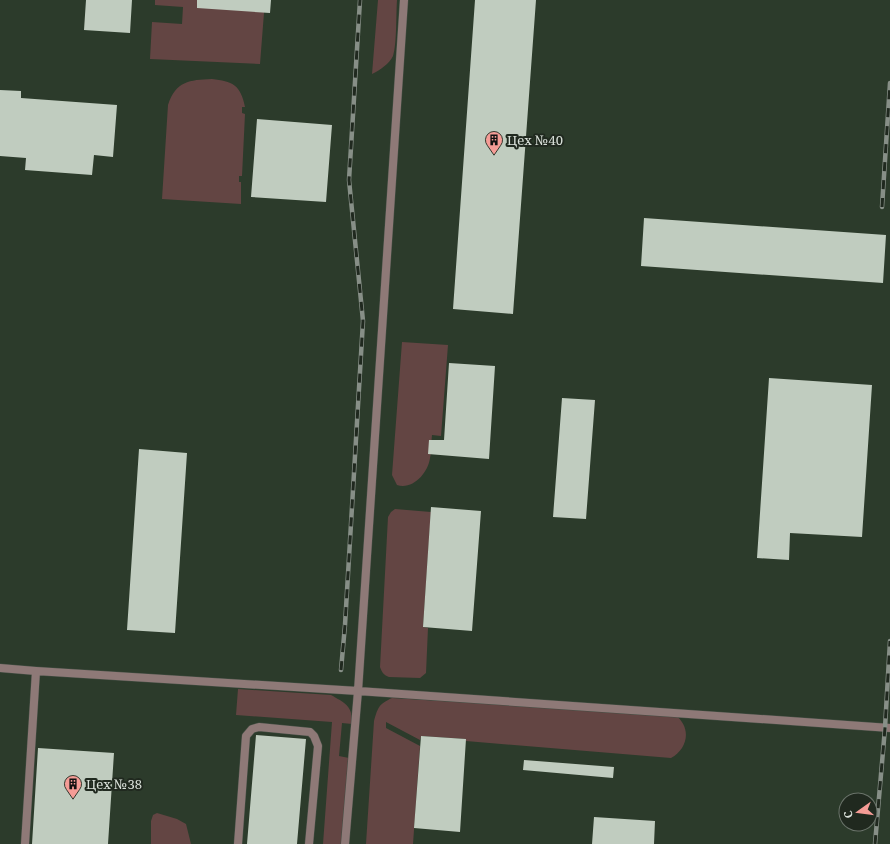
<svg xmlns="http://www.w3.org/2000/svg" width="890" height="844" font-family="'Noto Serif',serif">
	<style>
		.built { fill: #2c3b2b; fill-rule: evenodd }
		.green { fill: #634543 }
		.building { fill: #c0ccbf }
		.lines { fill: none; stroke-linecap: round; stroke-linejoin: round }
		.lane-casing { stroke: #454f45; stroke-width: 9 }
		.lane { stroke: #8e7977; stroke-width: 8 }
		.rail-casing { stroke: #878f87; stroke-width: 4.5 }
		.rail { stroke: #20291f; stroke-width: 3; stroke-dasharray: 9; stroke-linecap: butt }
		.labels { text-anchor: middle; stroke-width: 4; stroke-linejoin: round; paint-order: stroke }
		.poi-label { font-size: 13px; fill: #dae1da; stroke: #20291f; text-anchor: start }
	</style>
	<rect width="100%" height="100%" fill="#293329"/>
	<path class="built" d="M 0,0 L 890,0 L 890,844 L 0,844 ZM 846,800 L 870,800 L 870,824 L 846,824 Z"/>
	<path class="green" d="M 155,0 L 265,0 L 260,64 L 150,59 L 152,22 L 182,24 L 183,7 L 155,5 Z
		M 378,0 L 397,0 C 396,14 397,44 393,56 C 389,64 380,70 372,74 Z
		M 212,79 C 232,81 241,85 245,107 L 242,107 L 242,113 L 245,114 L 242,176 L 239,176 L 239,182 L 241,182 L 241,204 L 162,199 L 168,105 C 176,81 189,80 212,79 Z
		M 402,342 L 448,345 L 441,436 L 432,435 C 431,443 432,451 430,458 C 428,473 413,490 397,485 L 392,475 Z
		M 395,509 L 431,512 L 423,627 L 428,628 L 426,673 L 420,678 L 389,677 C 384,675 382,673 380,667 L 388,517 L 391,512 Z
		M 238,689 L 331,695 C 345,703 353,706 352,724 L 342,723 L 339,756 L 349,758 L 343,844 L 323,844 L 332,722 L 236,715 Z
		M 392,698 L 675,715 C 692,727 688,749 671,758 L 466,741 L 466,739 L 421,736 L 420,740 L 386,722 L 386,728 L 420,746 L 413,844 L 366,844 L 374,721 C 378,707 379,704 392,698 Z
		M 157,813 L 177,819 L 186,824 L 191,844 L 151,844 L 151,821 L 153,815 Z"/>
	<path class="building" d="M 86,0 L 132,0 L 130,33 L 84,30 Z
		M 197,0 L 271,0 L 270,13 L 197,8 Z
		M 475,0 L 536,0 L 513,314 L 453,309 Z
		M 0,90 L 21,91 L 21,98 L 117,105 L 113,157 L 94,155 L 92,175 L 25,170 L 26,158 L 0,156 Z
		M 257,119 L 332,125 L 326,202 L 251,197 Z
		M 644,218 L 886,235 L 883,283 L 641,266 Z
		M 449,363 L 495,366 L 489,459 L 428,454 L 429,440 L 444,440 Z
		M 769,378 L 872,385 L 862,537 L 790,533 L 789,560 L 757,558 Z
		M 562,398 L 595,400 L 586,519 L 553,517 Z
		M 139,449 L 187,453 L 175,633 L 127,630 Z
		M 431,507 L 481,511 L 472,631 L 423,627 Z
		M 256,735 L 306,739 L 297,844 L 247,844 Z
		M 421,736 L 466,739 L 460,832 L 414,828 Z
		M 38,748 L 114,753 L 108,844 L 32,844 Z
		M 524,760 L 614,767 L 613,778 L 523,770 Z
		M 594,817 L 655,821 L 654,844 L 592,844 Z"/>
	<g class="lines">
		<defs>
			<path id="lane" d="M 0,668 L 36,671 L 358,691 L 890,728
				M 25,844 L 36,671
				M 238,844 L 246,736 L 252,729 L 259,727 L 310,732 L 314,736 L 318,746 L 309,844
				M 345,844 L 358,691 L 404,0"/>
		</defs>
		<use href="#lane" class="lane-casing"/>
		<use href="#lane" class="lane"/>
		<defs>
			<path id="rail" d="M 882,207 L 890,83
				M 341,670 L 345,625 L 363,321 L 349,180 L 360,0
				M 875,844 L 885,728 L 890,641"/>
		</defs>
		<use href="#rail" class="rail-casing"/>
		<use href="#rail" class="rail"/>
	</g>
	<defs>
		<symbol id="building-pin" viewBox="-11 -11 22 30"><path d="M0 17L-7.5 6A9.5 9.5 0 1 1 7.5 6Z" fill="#f59c96" stroke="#20291f"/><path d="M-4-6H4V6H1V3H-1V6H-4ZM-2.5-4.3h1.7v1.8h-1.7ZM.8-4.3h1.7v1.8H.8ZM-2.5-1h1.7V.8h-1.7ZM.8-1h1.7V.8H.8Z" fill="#111"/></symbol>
	</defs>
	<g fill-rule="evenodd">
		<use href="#building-pin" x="484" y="130" width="20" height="27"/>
		<use href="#building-pin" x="63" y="774" width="20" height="27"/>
	</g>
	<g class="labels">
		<g class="poi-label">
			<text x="507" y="145">Цех №40</text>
			<text x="86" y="789">Цех №38</text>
		</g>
	</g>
	<g transform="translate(858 812) rotate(256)"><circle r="19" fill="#20291f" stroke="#6a736a"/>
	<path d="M0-3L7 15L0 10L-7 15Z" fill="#f59c96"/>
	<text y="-6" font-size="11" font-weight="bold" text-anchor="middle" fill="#dae1da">С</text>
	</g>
</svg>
